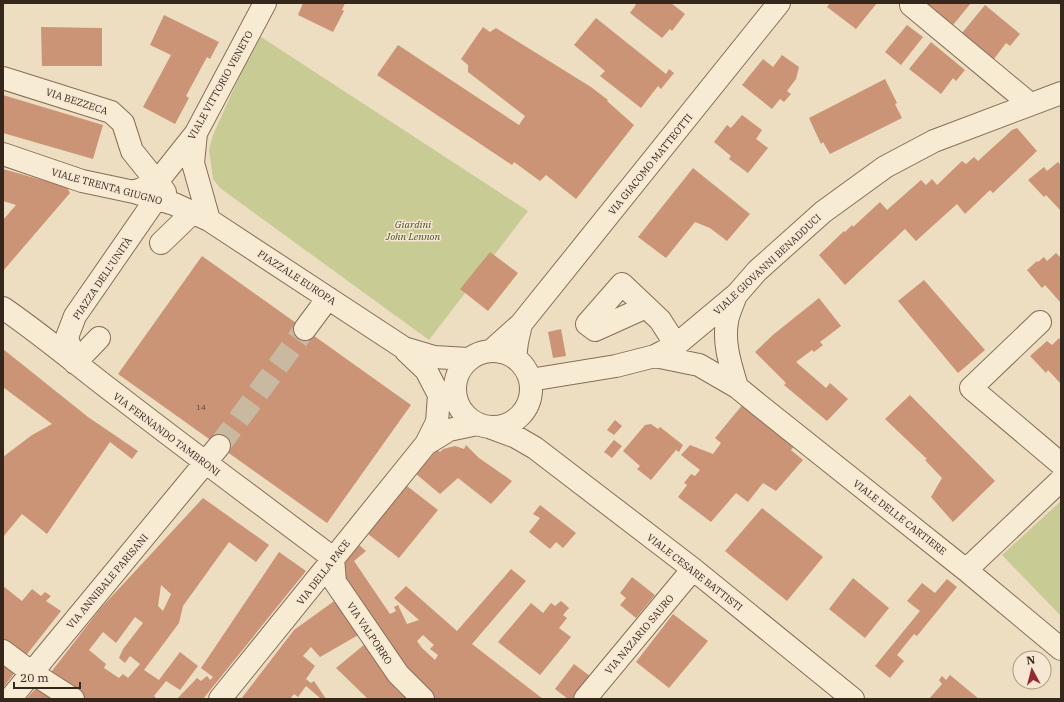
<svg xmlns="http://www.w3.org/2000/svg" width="1064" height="702" font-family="'IBM Plex Serif',serif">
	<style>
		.green { fill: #c9cb95 }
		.building { fill: #cb9477; fill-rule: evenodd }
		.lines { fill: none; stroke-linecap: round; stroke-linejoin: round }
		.minor-tunnel { stroke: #c8b9a0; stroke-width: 22; stroke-dasharray: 22 11; stroke-linecap: butt }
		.minor-casing { stroke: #866e59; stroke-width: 24 }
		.minor { stroke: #f8ebd4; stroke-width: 22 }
		.labels { text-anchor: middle; stroke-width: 3; stroke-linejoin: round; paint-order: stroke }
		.number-label { font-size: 8px; fill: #5b4234 }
		.street-label { font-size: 10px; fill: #36271d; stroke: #f5e7d1 }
		.park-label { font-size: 10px; font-style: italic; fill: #4a5224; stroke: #f5e7d1 }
	</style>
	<rect width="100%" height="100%" fill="#edddc1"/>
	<path class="green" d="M 258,35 L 528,211 L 429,340 L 220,188 L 213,179 L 209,150 L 213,135 Z
		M 1061,501 L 1061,616 L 1002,555 Z"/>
	<path class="building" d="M 303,3 L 345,3 L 342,10 L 344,11 L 333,32 L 298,15 Z
		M 637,3 L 671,3 L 685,14 L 672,31 L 670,29 L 662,38 L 630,13 Z
		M 830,3 L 877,3 L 856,29 L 827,7 Z
		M 927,3 L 971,3 L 953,25 Z
		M 985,5 L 1020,34 L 1010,46 L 1006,43 L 994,59 L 962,33 Z
		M 164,15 L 219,42 L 210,59 L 207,57 L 186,96 L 189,98 L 175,124 L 143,107 L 171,55 L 150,45 Z
		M 596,18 L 666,74 L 669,69 L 674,73 L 661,89 L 658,86 L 641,108 L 600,76 L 605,71 L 574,45 Z
		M 907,25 L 923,37 L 901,65 L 885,52 Z
		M 41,27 L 102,28 L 102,66 L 42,66 Z
		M 483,27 L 490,32 L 496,28 L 591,87 L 608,100 L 607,101 L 634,125 L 576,199 L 546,175 L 540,181 L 514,162 L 512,165 L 377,75 L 398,45 L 519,125 L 525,116 L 468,72 L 468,65 L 461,59 Z
		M 931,42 L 965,70 L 956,81 L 953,78 L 941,94 L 909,69 Z
		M 782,55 L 799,67 L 796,79 L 787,91 L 791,94 L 784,102 L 780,99 L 772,109 L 742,85 L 763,59 L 773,67 Z
		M 885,79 L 897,103 L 895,104 L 902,118 L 830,154 L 823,142 L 821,144 L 809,118 Z
		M 3,95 L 103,125 L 93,159 L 3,133 Z
		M 742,115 L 762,130 L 756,139 L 768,148 L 748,173 L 729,159 L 731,156 L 714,142 L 727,125 L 731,128 Z
		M 1017,128 L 1037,151 L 993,193 L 990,190 L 965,214 L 957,204 L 916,241 L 905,229 L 845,285 L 819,255 L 844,231 L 845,232 L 852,225 L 853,227 L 880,202 L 887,210 L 921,180 L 926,185 L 932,179 L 937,185 L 962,161 L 966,164 L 974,157 L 978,161 L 1012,130 Z
		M 1058,162 L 1061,165 L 1061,211 L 1046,195 L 1044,197 L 1028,180 L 1044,167 L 1047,171 Z
		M 693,168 L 750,214 L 727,241 L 710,228 L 695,222 L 666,258 L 638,237 Z
		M 3,169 L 67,187 L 70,193 L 3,271 L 3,220 L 16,205 L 3,201 Z
		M 490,252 L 518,273 L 488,311 L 460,289 Z
		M 1056,253 L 1061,258 L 1061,303 L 1045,285 L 1042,288 L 1027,270 L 1037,261 L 1038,262 L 1044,257 L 1047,261 Z
		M 202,256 L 411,405 L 327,523 L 118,374 Z
		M 924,280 L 985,350 L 958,373 L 898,301 Z
		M 819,298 L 841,326 L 820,342 L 823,345 L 814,352 L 812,350 L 796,362 L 826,388 L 830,383 L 848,399 L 827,421 L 784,385 L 786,383 L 755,352 L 774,334 Z
		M 561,329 L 566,356 L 553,358 L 548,332 Z
		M 1059,338 L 1061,340 L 1061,384 L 1048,370 L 1046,373 L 1030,356 L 1047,341 L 1052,345 Z
		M 3,349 L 88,417 L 138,451 L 132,459 L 110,442 L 47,534 L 22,514 L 3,537 L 3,457 L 32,435 L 52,424 L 3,387 Z
		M 910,395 L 995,481 L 953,522 L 931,497 L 942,478 L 925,460 L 927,459 L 885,419 Z
		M 744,403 L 799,440 L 791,450 L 803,460 L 776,491 L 763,483 L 748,502 L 736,493 L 711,522 L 678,497 L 687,485 L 684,483 L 691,474 L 695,476 L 700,470 L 681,455 L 690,445 L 713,454 L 721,443 L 715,438 Z
		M 615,420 L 622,426 L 614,435 L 607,430 Z
		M 651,424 L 658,429 L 660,427 L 683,445 L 679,452 L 676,450 L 651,480 L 637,469 L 640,466 L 623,451 L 645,425 Z
		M 614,440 L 622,446 L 612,458 L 604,452 Z
		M 466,445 L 479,458 L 512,481 L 491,504 L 458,478 L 440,494 L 416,474 L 437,450 L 440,452 L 443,449 L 455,446 L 464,449 Z
		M 407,486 L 438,510 L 399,558 L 368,534 Z
		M 203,498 L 269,545 L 256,562 L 229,542 L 183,606 L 179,623 L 144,670 L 159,680 L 180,652 L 198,666 L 180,690 L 166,681 L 154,696 L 157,699 L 81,699 L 48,676 L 100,609 ZM 161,585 L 171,594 L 163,611 L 158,606 ZM 135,617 L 143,623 L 123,649 L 119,658 L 125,663 L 130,656 L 140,664 L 128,678 L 123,674 L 119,678 L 104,668 L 106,664 L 89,650 L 103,632 L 116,643 Z
		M 540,505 L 576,533 L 563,548 L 556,542 L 550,549 L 529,532 L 540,518 L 533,514 Z
		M 762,508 L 823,557 L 787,601 L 725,551 Z
		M 359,545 L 366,551 L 354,561 L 390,614 L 396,611 L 394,607 L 398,605 L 407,624 L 419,620 L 394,598 L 406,586 L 457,631 L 511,569 L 526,581 L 472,644 L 543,699 L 430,699 L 340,579 L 341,568 ZM 423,635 L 434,645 L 430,649 L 438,655 L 435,660 L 422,648 L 417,641 Z
		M 279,552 L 306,571 L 203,699 L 177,699 L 197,678 L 201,681 L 207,676 L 210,680 L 213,677 L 201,668 Z
		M 632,577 L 655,595 L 636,618 L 620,605 L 626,598 L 620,593 Z
		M 853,578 L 889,608 L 865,638 L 829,609 Z
		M 947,579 L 957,587 L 917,636 L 914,634 L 897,655 L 904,661 L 890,678 L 875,666 L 920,611 L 907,601 L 922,583 L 935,593 Z
		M 3,586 L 22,601 L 32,589 L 41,596 L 45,592 L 51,596 L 46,601 L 61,611 L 24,658 L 3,642 Z
		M 337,599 L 360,634 L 320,657 L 311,647 L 303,656 L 315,666 L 306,679 L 311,683 L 314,681 L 326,699 L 321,699 L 306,686 L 298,697 L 294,694 L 290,699 L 241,699 L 294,630 Z
		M 561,601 L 569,608 L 563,615 L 567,618 L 559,628 L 571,637 L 540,675 L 498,642 L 531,603 L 543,613 L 551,603 L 555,606 Z
		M 673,614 L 708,641 L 669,688 L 636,662 Z
		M 365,644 L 396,689 L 407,699 L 368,699 L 336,668 Z
		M 3,655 L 19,667 L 3,688 Z
		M 574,664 L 590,676 L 572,699 L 568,699 L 555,689 Z
		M 950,675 L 979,699 L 929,699 L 942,684 L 939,680 L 942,676 L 946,680 Z
		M 39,685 L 61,699 L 26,699 Z"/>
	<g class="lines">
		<path class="minor-tunnel" d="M 219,446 L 305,329"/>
		<defs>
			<path id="minor" d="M 911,5 L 1030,104
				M 3,78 L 111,112 L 123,123 L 132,151 L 165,192
				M 196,133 L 193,163 L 209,220
				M 3,154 L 82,181 L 134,192 L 174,204 L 209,220 L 404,348 L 434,357 L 468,359
				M 134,192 L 157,182 L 196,133 L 265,3
				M 161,243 L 192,213
				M 736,295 C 733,304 728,313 727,322 C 723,344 731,366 737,387
				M 646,307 L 595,330 L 587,324 L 622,284 L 660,320 L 676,345
				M 3,308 C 44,336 81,368 121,398 C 191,452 262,505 333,558
				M 1040,322 L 971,388 L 1061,464
				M 521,324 L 779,3
				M 305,329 L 328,298
				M 99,338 L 75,363 L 67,337 L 75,316 L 156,199
				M 492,350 L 521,324 L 517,342 L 515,358
				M455 389a38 38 0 1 1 76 0a38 38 0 1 1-76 0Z
				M 655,356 L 699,365 L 737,387 L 759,405 L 966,570 L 1061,649
				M 530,380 L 616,366 L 655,356 L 676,345 L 737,294 L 757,271 L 823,212 L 885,167 L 934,141 L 1061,93
				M 489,427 L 516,437 L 535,448 L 693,569 L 853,699
				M 426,444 L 449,430 L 477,424
				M 333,558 L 335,582 L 398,674 L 423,699
				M 966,570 L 1061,480
				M 3,651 L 31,672 L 73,699
				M 10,699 L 219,446
				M 220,699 L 426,444 L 437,422 L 439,395 L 426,370 L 406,351
				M 585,699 L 693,569"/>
		</defs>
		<use href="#minor" class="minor-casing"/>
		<use href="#minor" class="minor"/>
	</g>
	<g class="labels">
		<g class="number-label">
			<text x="201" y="410">14</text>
		</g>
		<g class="street-label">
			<text transform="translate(220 85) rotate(-61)" y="4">VIALE VITTORIO VENETO</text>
			<text transform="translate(77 101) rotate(18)" y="4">VIA BEZZECA</text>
			<text transform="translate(650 164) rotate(-51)" y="4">VIA GIACOMO MATTEOTTI</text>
			<text transform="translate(107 186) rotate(15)" y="4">VIALE TRENTA GIUGNO</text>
			<text transform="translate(767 264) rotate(-43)" y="4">VIALE GIOVANNI BENADDUCI</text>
			<text transform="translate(297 277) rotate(33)" y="4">PIAZZALE EUROPA</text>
			<text transform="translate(102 278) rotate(-56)" y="4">PIAZZA DELL'UNITÀ</text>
			<text transform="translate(167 434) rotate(37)" y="4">VIA FERNANDO TAMBRONI</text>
			<text transform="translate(900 517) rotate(38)" y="4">VIALE DELLE CARTIERE</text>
			<text transform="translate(323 572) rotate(-52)" y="4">VIA DELLA PACE</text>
			<text transform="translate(695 572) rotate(38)" y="4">VIALE CESARE BATTISTI</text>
			<text transform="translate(107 581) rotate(-50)" y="4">VIA ANNIBALE PARISANI</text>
			<text transform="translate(370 633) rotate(56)" y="4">VIA VALPORRO</text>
			<text transform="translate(639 634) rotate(-50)" y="4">VIA NAZARIO SAURO</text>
		</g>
		<g class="park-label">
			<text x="413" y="228">Giardini<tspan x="413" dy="12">John Lennon</tspan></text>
		</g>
	</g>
	<rect width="1064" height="702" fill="none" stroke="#36271d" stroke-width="8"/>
	<g transform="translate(1032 670) rotate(353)"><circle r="19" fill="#f5e7d1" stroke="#a99a89"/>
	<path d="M0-3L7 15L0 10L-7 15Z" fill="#942a33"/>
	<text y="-6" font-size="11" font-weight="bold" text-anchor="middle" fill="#36271d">N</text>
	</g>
	<path d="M14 682v6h66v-6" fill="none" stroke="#36271d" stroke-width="2"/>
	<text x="20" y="682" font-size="12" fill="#36271d" stroke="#f5e7d1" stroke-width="3" paint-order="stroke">20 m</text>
</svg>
